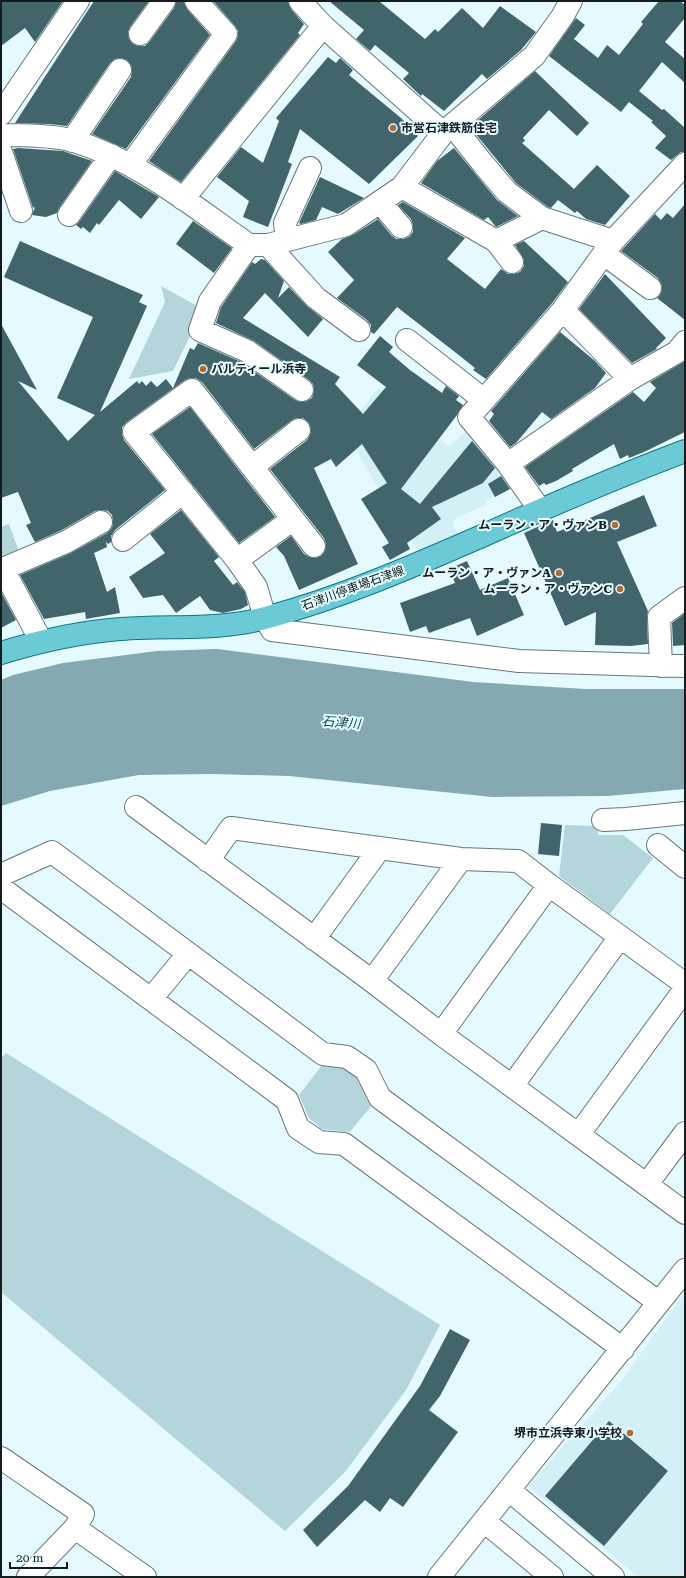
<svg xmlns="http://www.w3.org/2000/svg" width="686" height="1578" font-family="'Roboto Serif','Noto Sans JP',serif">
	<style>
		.built { fill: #d2f0f6 }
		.green { fill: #b4d5dc }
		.water { fill: #85a9b0 }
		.building { fill: #42646b }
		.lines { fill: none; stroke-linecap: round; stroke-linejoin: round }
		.minor-casing { stroke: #65777b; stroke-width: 24 }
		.major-casing { stroke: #0e7584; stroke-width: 24 }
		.minor { stroke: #fff; stroke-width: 22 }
		.major { stroke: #6cc9d6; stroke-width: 22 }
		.poi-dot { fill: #ac6e34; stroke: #e5fafe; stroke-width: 1.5 }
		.labels { text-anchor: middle; stroke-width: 4; stroke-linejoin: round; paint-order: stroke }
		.poi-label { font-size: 12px; font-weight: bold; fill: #141c1d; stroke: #e5fafe; text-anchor: end }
		.street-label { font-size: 12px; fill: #141c1d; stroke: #e5fafe }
		.water-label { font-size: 13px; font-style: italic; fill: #0d454e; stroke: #e5fafe }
	</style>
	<rect width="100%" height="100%" fill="#e5fafe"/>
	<path class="built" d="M 379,387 L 449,446 L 469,429 L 514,488 L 486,501 L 487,504 L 455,519 L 453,524 L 458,535 L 419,552 L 362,462 L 354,440 L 360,411 Z
		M 685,1292 L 685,1577 L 638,1577 L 528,1486 L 621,1381 Z"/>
	<path class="green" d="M 161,286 L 201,308 L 196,324 L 173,371 L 129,379 L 165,302 Z
		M 9,524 L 18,549 L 16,556 L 1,561 L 1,527 Z
		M 565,825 L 597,826 L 598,835 L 623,835 L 653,858 L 610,914 L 559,876 Z
		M 6,1053 L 440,1325 L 406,1390 L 345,1472 L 285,1531 L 1,1292 L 1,1058 Z
		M 322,1065 L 346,1068 L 361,1079 L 372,1105 L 350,1132 L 322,1129 L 309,1118 L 299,1095 Z"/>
	<path class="water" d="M 217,649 L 473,682 L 585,689 L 685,689 L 685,789 L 608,796 L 492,797 L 289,776 L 212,774 L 139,775 L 50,791 L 1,806 L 1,680 L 13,675 L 63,663 L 157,651 Z"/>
	<path class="building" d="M 1,1 L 63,1 L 35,42 L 25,28 L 1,46 Z
		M 94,1 L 149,1 L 130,27 L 128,32 L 129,39 L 133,44 L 138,46 L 145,46 L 150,41 L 174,8 L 176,1 L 184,1 L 187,9 L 210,35 L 126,149 L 92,134 L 131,77 L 132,70 L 131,65 L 127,60 L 121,58 L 115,59 L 110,63 L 67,126 L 49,124 L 15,123 Z
		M 213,1 L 288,1 L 291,9 L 304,24 L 298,33 L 300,35 L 181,182 L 149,161 L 236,41 L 238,36 L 238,31 L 235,26 Z
		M 329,1 L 379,1 L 425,39 L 435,29 L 438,32 L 462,8 L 483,28 L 500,6 L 536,32 L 521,50 L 487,79 L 482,74 L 444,111 L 422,94 L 421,96 L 403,79 L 409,73 L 375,45 L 370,51 L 356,39 L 364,30 Z
		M 659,1 L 680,1 L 685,5 L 685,18 L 665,42 L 685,59 L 685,83 L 662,62 L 639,91 L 662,110 L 664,109 L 685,128 L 685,152 L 681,152 L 671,160 L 655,148 L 666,136 L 651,122 L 653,121 L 629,102 L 621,112 L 549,56 L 576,18 L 585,25 L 574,39 L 598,58 L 607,45 L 619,55 L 643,24 L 641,22 Z
		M 328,57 L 336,63 L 340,58 L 353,70 L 349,75 L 401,118 L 418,136 L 369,184 L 300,129 L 288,162 L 292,164 L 268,227 L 243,217 L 249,201 L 217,177 L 241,147 L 263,163 L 279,121 L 276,118 Z
		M 535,71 L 589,123 L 577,136 L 549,110 L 523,138 L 525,141 L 522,143 L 574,189 L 597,165 L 630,196 L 605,225 L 586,219 L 577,211 L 575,213 L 558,200 L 551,208 L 548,207 L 516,183 L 470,127 Z
		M 18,148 L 63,151 L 92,161 L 59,208 L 57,213 L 46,217 L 32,215 L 35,207 L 33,208 L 13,149 Z
		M 454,148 L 497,200 L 518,216 L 496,227 L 488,217 L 484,220 L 421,183 L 437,161 Z
		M 115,171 L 159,197 L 141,219 L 119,200 L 99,225 L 97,223 L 90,233 L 83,227 L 81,229 L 76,225 L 79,222 Z
		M 320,177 L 364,198 L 338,214 L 322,207 L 316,220 L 301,224 L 299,223 Z
		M 403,202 L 465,238 L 447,259 L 485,289 L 501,269 L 508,274 L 514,274 L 520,272 L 524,266 L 524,260 L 515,245 L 524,241 L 568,282 L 553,302 L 486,379 L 473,370 L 475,368 L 460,356 L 397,307 L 374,334 L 371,332 L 371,325 L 367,320 L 337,298 L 354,280 L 328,252 L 342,239 L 353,235 L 378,219 L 391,235 L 396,239 L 403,239 L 409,237 L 413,232 L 413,225 L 411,219 L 398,205 Z
		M 685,204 L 685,320 L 657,298 L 660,295 L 662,289 L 661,283 L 658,278 L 621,251 L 655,214 L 661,220 L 667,213 L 673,218 Z
		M 193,221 L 232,248 L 214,273 L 176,244 Z
		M 20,241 L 143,295 L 139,302 L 147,306 L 100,412 L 137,381 L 139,384 L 142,381 L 146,386 L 151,381 L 157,387 L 166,379 L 173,388 L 190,348 L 194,350 L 198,343 L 241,362 L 295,400 L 300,402 L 307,401 L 312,398 L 314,391 L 313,384 L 309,380 L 254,341 L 216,323 L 221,307 L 252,262 L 255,264 L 261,259 L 265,260 L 284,281 L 278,298 L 289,287 L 307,306 L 323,319 L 308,337 L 265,293 L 243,318 L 340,377 L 335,384 L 363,414 L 386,387 L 357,365 L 380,336 L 393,347 L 389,352 L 410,370 L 442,393 L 446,386 L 459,396 L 456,400 L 463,405 L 457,415 L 401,489 L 420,504 L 472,441 L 495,468 L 483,483 L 432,507 L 441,519 L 407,543 L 410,549 L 390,560 L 382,547 L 389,543 L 361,499 L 387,483 L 362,444 L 336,467 L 331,459 L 314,468 L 358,564 L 299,590 L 284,556 L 276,547 L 291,536 L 304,554 L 309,557 L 315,558 L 321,556 L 325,551 L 326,544 L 324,538 L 270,469 L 307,440 L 310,435 L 311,429 L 309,423 L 303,418 L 297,418 L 292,420 L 254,449 L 202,382 L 196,378 L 190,378 L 185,380 L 127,422 L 122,427 L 122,434 L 124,440 L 165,490 L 115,530 L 111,536 L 111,542 L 108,544 L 106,541 L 107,547 L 94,553 L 107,592 L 115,587 L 120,613 L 86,619 L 85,612 L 44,619 L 20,575 L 71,553 L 107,533 L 112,528 L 113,522 L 112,515 L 108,511 L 101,510 L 95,511 L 60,531 L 35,542 L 26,525 L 31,523 L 18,492 L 1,498 L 1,324 L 37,390 L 18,381 L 68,441 L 95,415 L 57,398 L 93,317 L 4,277 Z
		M 605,274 L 666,338 L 656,348 L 657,349 L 632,363 L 579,309 Z
		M 560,332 L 595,361 L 606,373 L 595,388 L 551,419 L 542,412 L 516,443 L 510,447 L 489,421 L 494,414 L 491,411 Z
		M 685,361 L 685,432 L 644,452 L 629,458 L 628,455 L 620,459 L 614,444 L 572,469 L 573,471 L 556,481 L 546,485 L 544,483 L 539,486 L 525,467 L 633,392 L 644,402 L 656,388 L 650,382 Z
		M 190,407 L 275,517 L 239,543 L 152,434 Z
		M 501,476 L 510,489 L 495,497 L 488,484 Z
		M 644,495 L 657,526 L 617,542 L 648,611 L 647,618 L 648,644 L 631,646 L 595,645 L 596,612 L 565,626 L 524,533 L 553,520 L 557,532 Z
		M 181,510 L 219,557 L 214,561 L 233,585 L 237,582 L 245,592 L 248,605 L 241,609 L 223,613 L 210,610 L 200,596 L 176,613 L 163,595 L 143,598 L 129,577 L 165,553 L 150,534 Z
		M 467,561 L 480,590 L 508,578 L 524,615 L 477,636 L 470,618 L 429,633 L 426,626 L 410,632 L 400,603 L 455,583 L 449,569 Z
		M 1,592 L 16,620 L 1,628 Z
		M 685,613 L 685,645 L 673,646 L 672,623 Z
		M 541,823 L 562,825 L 559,856 L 538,854 Z
		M 450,1329 L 470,1340 L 440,1396 L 429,1410 L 458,1432 L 403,1507 L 390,1498 L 380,1512 L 365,1500 L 317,1547 L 303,1530 L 348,1486 L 420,1386 Z
		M 609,1421 L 668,1471 L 604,1546 L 545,1496 Z"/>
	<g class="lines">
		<defs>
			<path id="minor" d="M 300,1 L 323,26 L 443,133
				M 140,34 L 164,1
				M 1,114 L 78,1
				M 453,126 L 484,165 L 507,192 L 542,218
				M 1,135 C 22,135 54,135 74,141 C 139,161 194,207 249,245 L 268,245 L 346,225 L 402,187 L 443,133 L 534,56 L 562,17 L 571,1
				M 72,141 L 120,70
				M 1,152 L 21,211
				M 131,164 L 226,34 L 196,1
				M 402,187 L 496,241 L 542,218 L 613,241
				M 183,199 L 323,26
				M 380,202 L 401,227
				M 69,215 L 111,155
				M 287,240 L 285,223 L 310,168
				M 496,241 L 512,262
				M 249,245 L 210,301 L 200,330 L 247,351 L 302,390
				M 268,245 L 316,298 L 359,330
				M 604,254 L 650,288
				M 563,310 L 630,379
				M 407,340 L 484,400
				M 508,464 L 630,379 L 677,352 L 685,342
				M 252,467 L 299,430
				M 540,510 L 508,464 L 469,417 L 563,310 L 613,241 L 685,164
				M 123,540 L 183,492
				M 314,546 L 192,390 L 134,432 L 237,560 L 256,587 L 265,618 L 272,630 L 519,661 L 685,666
				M 237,560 L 293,519
				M 41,641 L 3,569 L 66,542 L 101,522
				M 661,666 L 659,617 L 685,598
				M 136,807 L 372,981 L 441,1034 L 685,1213
				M 603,820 L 626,819 L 685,813
				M 658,845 L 685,867
				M 208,861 L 231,828 L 461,859 L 518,861 L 549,885 L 685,984
				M 1,875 L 52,852 L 323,1054 L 347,1057 L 366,1070 L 380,1098 L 658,1302
				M 1,888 L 287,1100 L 298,1128 L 319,1142 L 344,1144 L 623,1349
				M 314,939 L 380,848
				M 372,981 L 461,859
				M 151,999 L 188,954
				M 441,1034 L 549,885
				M 512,1086 L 620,937
				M 579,1134 L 685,989
				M 647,1184 L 685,1133
				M 1,1458 L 83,1514 L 75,1528 L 28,1577
				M 509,1490 L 613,1577
				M 484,1521 L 552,1577
				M 75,1528 L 145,1577
				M 439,1577 L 685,1270"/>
			<path id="major" d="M 1,653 C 40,641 81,632 121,629 C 169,625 218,631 265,618 C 340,598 411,567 482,536 C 549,506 616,477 685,451"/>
		</defs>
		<use href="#minor" class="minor-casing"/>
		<use href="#major" class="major-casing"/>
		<use href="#minor" class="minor"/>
		<use href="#major" class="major"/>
	</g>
	<g class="poi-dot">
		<circle cx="393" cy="128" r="4"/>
		<circle cx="203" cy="369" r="4"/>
		<circle cx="615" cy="525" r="4"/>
		<circle cx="559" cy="573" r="4"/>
		<circle cx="620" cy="589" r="4"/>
		<circle cx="630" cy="1433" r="4"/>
	</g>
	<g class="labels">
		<g class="poi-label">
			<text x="401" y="132" text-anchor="start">市営石津鉄筋住宅</text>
			<text x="211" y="373" text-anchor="start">パルティール浜寺</text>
			<text x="607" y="529">ムーラン・ア・ヴァンB</text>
			<text x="551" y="577">ムーラン・ア・ヴァンA</text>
			<text x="612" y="593">ムーラン・ア・ヴァンC</text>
			<text x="622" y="1437">堺市立浜寺東小学校</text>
		</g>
		<g class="street-label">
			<text transform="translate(353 588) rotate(-20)" y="4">石津川停車場石津線</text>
		</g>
		<g class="water-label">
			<text transform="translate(341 722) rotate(5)" y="5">石津川</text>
		</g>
	</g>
	<rect width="686" height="1578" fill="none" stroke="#141c1d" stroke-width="4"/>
	<path d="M10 1562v6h57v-6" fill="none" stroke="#141c1d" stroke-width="2"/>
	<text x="16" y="1562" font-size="12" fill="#141c1d" stroke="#e5fafe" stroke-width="3" paint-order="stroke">20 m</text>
</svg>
